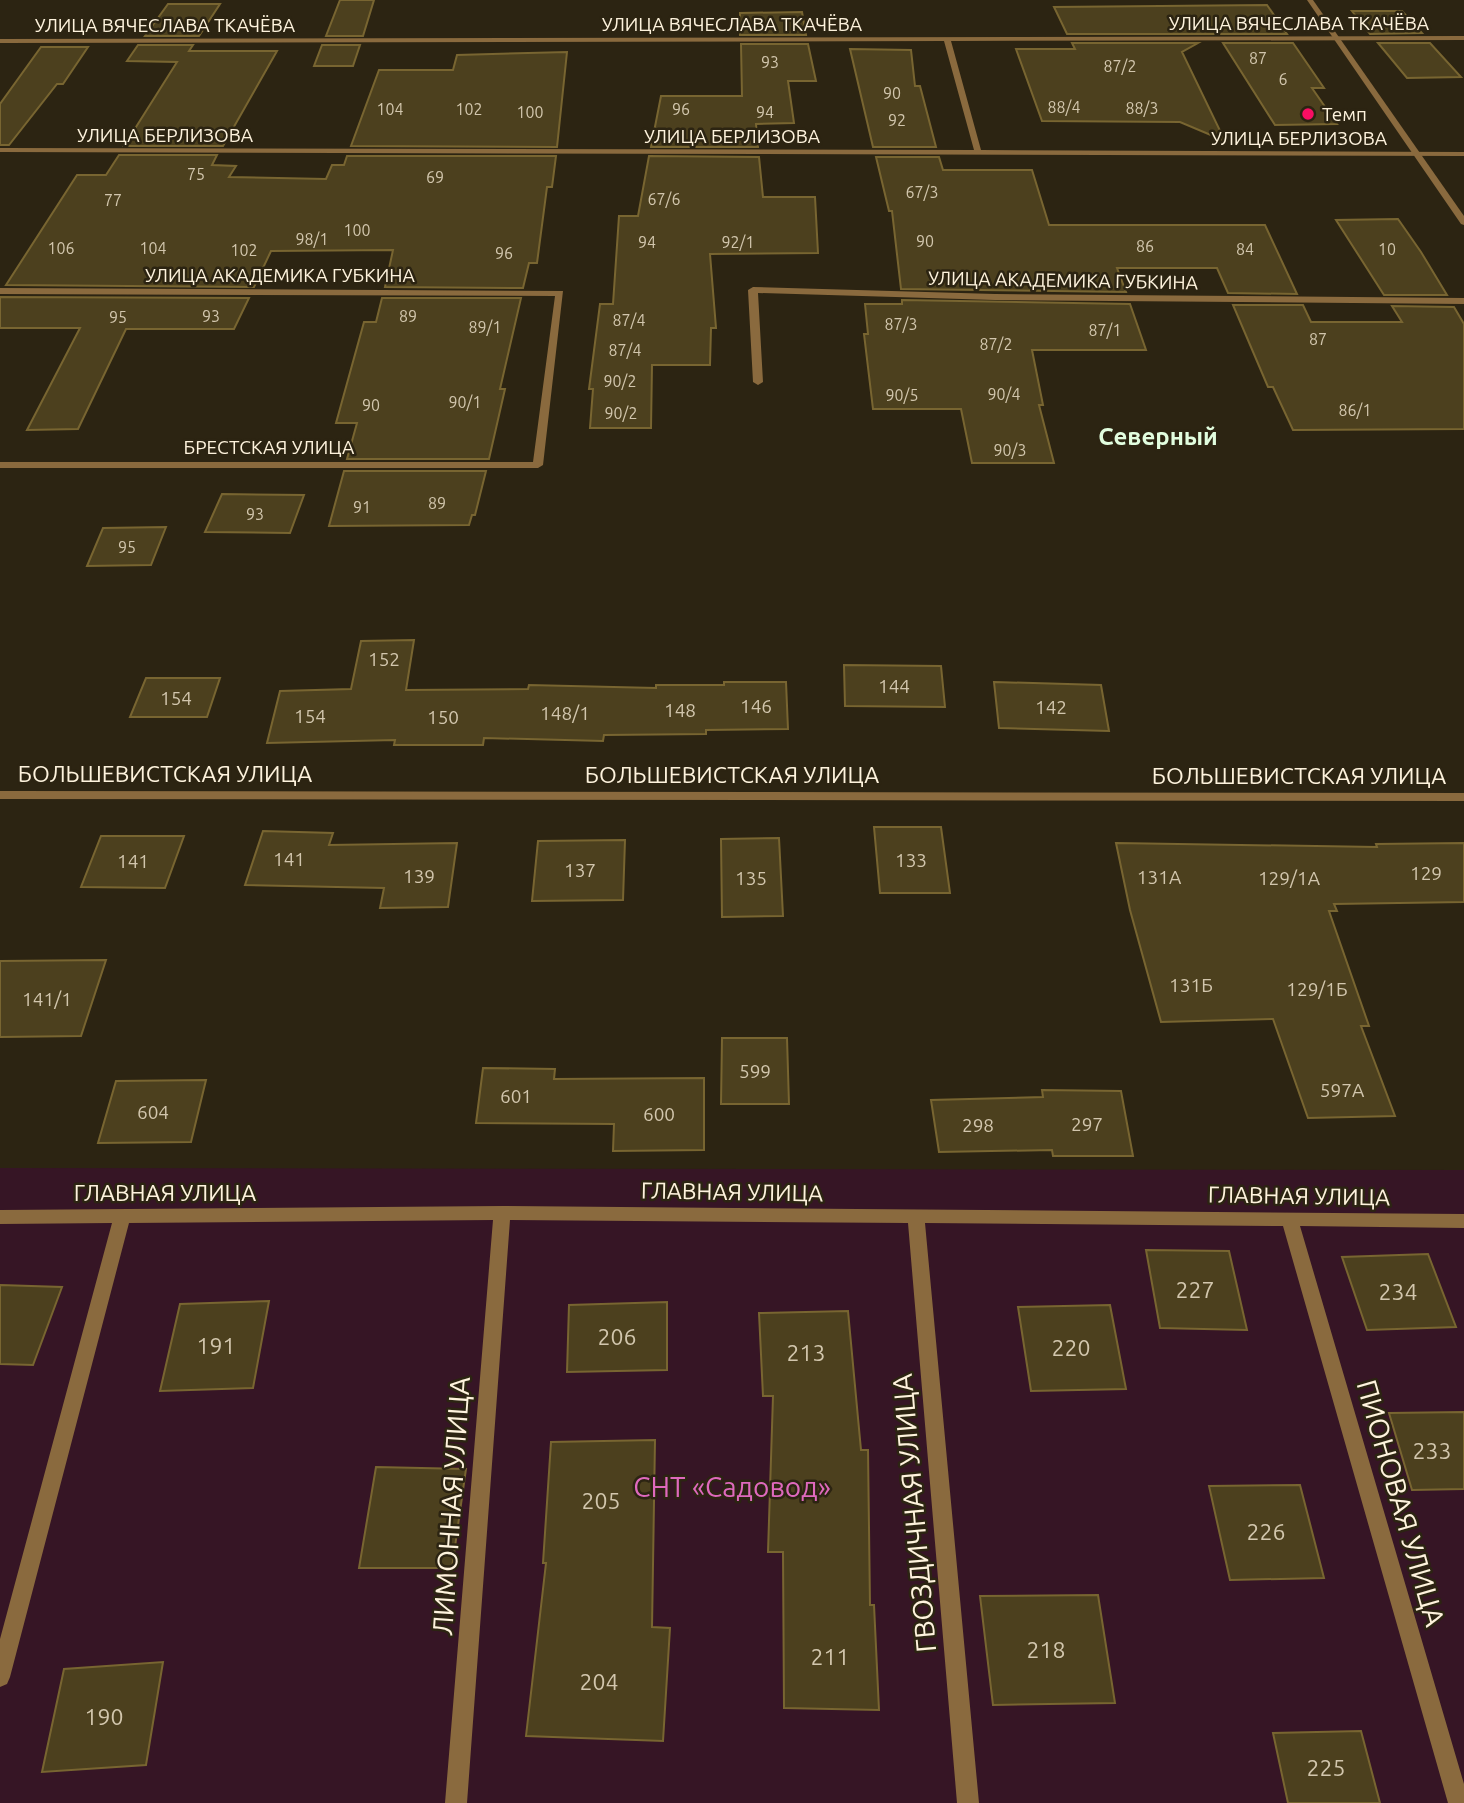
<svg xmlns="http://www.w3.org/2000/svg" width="1464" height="1803" font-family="Ubuntu,sans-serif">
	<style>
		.green { fill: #361525 }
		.building { fill: #4c401e; stroke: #786531; stroke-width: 2 }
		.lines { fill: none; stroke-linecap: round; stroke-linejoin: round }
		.minor { fill: #8a6a3e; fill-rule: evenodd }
		.tertiary { fill: #8a6a3e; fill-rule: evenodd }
		.poi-dot { fill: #fa0e63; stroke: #2c2412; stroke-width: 2.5 }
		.labels { text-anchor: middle; stroke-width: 5; stroke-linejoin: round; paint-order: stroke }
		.far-number-label { font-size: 16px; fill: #d2c6ad }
		.far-street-label { font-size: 19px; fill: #fef3dd; stroke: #2c2412 }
		.far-poi-label { font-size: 19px; fill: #fef3dd; stroke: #2c2412; text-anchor: start }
		.number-label { font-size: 19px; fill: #d2c6ad }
		.street-label { font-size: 23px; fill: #fef3dd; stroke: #2c2412 }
		.near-number-label { font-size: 23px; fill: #d2c6ad }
		.far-district-label { font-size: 24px; font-weight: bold; fill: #e2fedf; stroke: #2c2412 }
		.near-park-label { font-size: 28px; fill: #df69bd; stroke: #2c2412 }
		.near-street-label { font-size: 28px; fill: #fef3dd; stroke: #2c2412 }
	</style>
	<rect width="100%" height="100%" fill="#2c2412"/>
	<path class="green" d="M 0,1168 L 1464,1170 L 1464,1803 L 0,1803 Z"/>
	<path class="building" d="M 340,0 L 374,0 L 363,36 L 326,36 Z
		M 168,4 L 220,4 L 199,36 L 145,36 Z
		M 1267,5 L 1287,34 L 1067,34 L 1054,7 Z
		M 1352,11 L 1402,11 L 1422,33 L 1370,34 Z
		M 802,12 L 806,35 L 740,35 L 740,13 Z
		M 1072,43 L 1198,43 L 1182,52 L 1225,141 L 1180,122 L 1042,121 L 1016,49 L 1075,49 Z
		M 1223,43 L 1293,43 L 1324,88 L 1312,88 L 1337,124 L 1275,125 Z
		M 1378,43 L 1430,43 L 1461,77 L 1407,78 Z
		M 741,44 L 808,44 L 816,81 L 788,81 L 794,123 L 756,124 L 758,147 L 651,147 L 661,96 L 742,96 Z
		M 138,45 L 193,45 L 189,51 L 277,51 L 223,146 L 124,146 L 177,62 L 127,61 Z
		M 322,45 L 360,45 L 353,66 L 314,66 Z
		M 41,47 L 88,47 L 63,84 L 57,84 L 9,145 L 0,145 L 0,104 Z
		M 850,49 L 911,50 L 915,86 L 920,86 L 936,147 L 873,147 Z
		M 567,52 L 557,147 L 351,146 L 379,70 L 453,70 L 457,55 Z
		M 119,155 L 217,155 L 212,165 L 236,166 L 229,177 L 326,179 L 332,165 L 344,165 L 347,156 L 556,156 L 552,187 L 547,187 L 537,263 L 529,263 L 523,288 L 385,287 L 393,250 L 271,251 L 254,287 L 6,285 L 77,175 L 106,175 Z
		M 649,156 L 759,157 L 763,197 L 815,197 L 818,253 L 710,254 L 716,328 L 711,328 L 710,365 L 652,365 L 651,428 L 590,428 L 593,389 L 589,389 L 600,304 L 613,304 L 619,216 L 638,216 Z
		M 876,157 L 939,157 L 943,170 L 1032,170 L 1049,225 L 1265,225 L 1297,294 L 1228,293 L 1217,268 L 1117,268 L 1126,292 L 901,289 L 892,211 L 889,211 Z
		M 1398,219 L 1421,252 L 1447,295 L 1384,295 L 1336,220 Z
		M 0,297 L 249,298 L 234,329 L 126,329 L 78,429 L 27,430 L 80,328 L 0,328 Z
		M 382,298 L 521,298 L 500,389 L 505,389 L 489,459 L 347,459 L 357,423 L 336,423 L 364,322 L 376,322 Z
		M 902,300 L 1130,304 L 1146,350 L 1032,350 L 1043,405 L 1039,405 L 1054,463 L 972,463 L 961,409 L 873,409 L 864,334 L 868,334 L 865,304 L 902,304 Z
		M 1233,305 L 1303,305 L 1311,322 L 1402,322 L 1392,306 L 1454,307 L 1464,324 L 1464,429 L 1293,430 L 1273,387 L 1268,387 Z
		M 344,471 L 486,471 L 475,515 L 472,515 L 469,525 L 329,526 Z
		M 222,494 L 304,495 L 290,533 L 205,532 Z
		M 166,527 L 151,565 L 87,566 L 103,528 Z
		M 414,640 L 406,690 L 528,689 L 529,685 L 656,688 L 656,685 L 724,685 L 724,682 L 786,682 L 788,729 L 706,730 L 706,734 L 604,735 L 603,741 L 484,738 L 483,745 L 394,745 L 395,740 L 267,743 L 280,691 L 351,689 L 361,641 Z
		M 844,665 L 941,666 L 945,707 L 845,706 Z
		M 146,678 L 220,678 L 207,717 L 130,717 Z
		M 994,682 L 1101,685 L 1109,731 L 999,728 Z
		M 874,827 L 941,827 L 950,893 L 880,893 Z
		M 263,831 L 333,833 L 329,845 L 457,843 L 448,907 L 380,908 L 384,888 L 245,885 Z
		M 101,836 L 184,836 L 165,888 L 81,887 Z
		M 779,838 L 783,916 L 722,917 L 721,839 Z
		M 625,840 L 623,900 L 532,901 L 538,841 Z
		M 1116,843 L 1377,847 L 1376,844 L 1464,843 L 1464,902 L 1334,904 L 1337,911 L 1329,911 L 1369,1026 L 1361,1026 L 1395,1116 L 1308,1118 L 1273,1019 L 1161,1022 L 1130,910 Z
		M 106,960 L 81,1036 L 0,1037 L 0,961 Z
		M 722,1038 L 787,1038 L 789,1104 L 721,1104 Z
		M 483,1068 L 555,1069 L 554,1079 L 704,1078 L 704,1150 L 613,1151 L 614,1124 L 476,1123 Z
		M 206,1080 L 191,1142 L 98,1143 L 116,1081 Z
		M 1042,1090 L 1121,1091 L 1133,1156 L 1053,1156 L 1052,1150 L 939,1152 L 931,1100 L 1043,1097 Z
		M 1146,1250 L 1229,1251 L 1247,1330 L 1160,1328 Z
		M 1428,1254 L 1456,1327 L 1367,1330 L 1342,1257 Z
		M 0,1285 L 62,1287 L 33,1365 L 0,1364 Z
		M 269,1301 L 253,1388 L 160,1391 L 180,1304 Z
		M 667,1302 L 667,1370 L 567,1372 L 569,1305 Z
		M 1110,1305 L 1126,1389 L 1031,1391 L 1018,1307 Z
		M 848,1311 L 861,1450 L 868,1450 L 870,1605 L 874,1605 L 879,1710 L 784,1708 L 783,1552 L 768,1552 L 773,1396 L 763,1396 L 759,1313 Z
		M 1464,1412 L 1464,1489 L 1412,1490 L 1389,1413 Z
		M 655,1440 L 652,1627 L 670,1628 L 663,1741 L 526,1736 L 546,1563 L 543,1563 L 551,1442 Z
		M 376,1467 L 466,1469 L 452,1568 L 359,1568 Z
		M 1300,1485 L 1324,1578 L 1230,1580 L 1209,1486 Z
		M 1098,1595 L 1115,1703 L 993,1705 L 980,1596 Z
		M 163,1662 L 146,1765 L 42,1772 L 64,1669 Z
		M 1361,1731 L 1380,1803 L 1288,1803 L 1273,1733 Z"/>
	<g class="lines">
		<path class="minor" d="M 1464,36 L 1464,40 L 951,41 L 981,150 L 1464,152 L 1464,156 L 0,152 L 0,148 L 974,150 L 944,41 L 0,43 L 0,39 Z
			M 753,287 L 995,294 L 1464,298 L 1464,304 L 995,300 L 758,293 L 763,382 L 758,385 L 753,382 L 748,290 Z
			M 0,288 L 563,291 L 543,465 L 538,468 L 0,468 L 0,462 L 533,462 L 555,296 L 0,294 Z
			M 0,791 L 1464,793 L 1464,801 L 0,799 Z
			M 502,1206 L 1464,1214 L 1464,1228 L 1300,1226 L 1464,1784 L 1464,1803 L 1448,1803 L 1283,1226 L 925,1223 L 979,1803 L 957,1803 L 908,1223 L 510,1220 L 467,1803 L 445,1803 L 493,1220 L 129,1223 L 10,1677 L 7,1684 L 0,1687 L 0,1639 L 112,1223 L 0,1224 L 0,1210 Z"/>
		<path class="tertiary" d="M 1307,0 L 1313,0 L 1464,216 L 1464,225 L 1461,224 Z"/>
	</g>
	<circle class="poi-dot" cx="1308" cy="114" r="7"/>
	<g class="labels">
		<g class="far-number-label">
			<text x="1258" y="64">87</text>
			<text x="770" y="68">93</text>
			<text x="1120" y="72">87/2</text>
			<text x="1283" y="85">6</text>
			<text x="892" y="99">90</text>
			<text x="1064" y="113">88/4</text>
			<text x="1142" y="114">88/3</text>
			<text x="390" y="115">104</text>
			<text x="469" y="115">102</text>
			<text x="681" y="115">96</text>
			<text x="530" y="118">100</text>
			<text x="765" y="118">94</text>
			<text x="897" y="126">92</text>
			<text x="196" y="180">75</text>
			<text x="435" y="183">69</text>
			<text x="922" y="198">67/3</text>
			<text x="664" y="205">67/6</text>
			<text x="113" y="206">77</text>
			<text x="357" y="236">100</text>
			<text x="312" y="245">98/1</text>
			<text x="925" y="247">90</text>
			<text x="647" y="248">94</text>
			<text x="738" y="248">92/1</text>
			<text x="1145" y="252">86</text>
			<text x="61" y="254">106</text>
			<text x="153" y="254">104</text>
			<text x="1245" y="255">84</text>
			<text x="1387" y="255">10</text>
			<text x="244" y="256">102</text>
			<text x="504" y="259">96</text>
			<text x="211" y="322">93</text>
			<text x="408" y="322">89</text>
			<text x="118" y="323">95</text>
			<text x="629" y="326">87/4</text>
			<text x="901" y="330">87/3</text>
			<text x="485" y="333">89/1</text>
			<text x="1105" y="336">87/1</text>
			<text x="1318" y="345">87</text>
			<text x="996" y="350">87/2</text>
			<text x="625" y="356">87/4</text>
			<text x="620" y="387">90/2</text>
			<text x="1004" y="400">90/4</text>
			<text x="902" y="401">90/5</text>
			<text x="465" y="408">90/1</text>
			<text x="371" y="411">90</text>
			<text x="1355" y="416">86/1</text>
			<text x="621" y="419">90/2</text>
			<text x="1010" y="456">90/3</text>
			<text x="437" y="509">89</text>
			<text x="362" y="513">91</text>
			<text x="255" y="520">93</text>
			<text x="127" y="553">95</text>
		</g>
		<g class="far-street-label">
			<text x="1299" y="30">УЛИЦА ВЯЧЕСЛАВА ТКАЧЁВА</text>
			<text x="732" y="31">УЛИЦА ВЯЧЕСЛАВА ТКАЧЁВА</text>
			<text x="165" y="32">УЛИЦА ВЯЧЕСЛАВА ТКАЧЁВА</text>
			<text x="165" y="142">УЛИЦА БЕРЛИЗОВА</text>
			<text x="732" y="143">УЛИЦА БЕРЛИЗОВА</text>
			<text x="1299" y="145">УЛИЦА БЕРЛИЗОВА</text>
			<text x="280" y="282">УЛИЦА АКАДЕМИКА ГУБКИНА</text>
			<text transform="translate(1063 280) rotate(1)" y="7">УЛИЦА АКАДЕМИКА ГУБКИНА</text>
			<text x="269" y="454">БРЕСТСКАЯ УЛИЦА</text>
		</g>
		<g class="far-poi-label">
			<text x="1322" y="121">Темп</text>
		</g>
		<g class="number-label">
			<text x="384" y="666">152</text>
			<text x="894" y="693">144</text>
			<text x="176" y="705">154</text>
			<text x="756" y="713">146</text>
			<text x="1051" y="714">142</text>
			<text x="680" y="717">148</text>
			<text x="565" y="720">148/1</text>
			<text x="310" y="723">154</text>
			<text x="443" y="724">150</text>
			<text x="289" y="866">141</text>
			<text x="911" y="867">133</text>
			<text x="133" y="868">141</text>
			<text x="580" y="877">137</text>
			<text x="1426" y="880">129</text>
			<text x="419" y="883">139</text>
			<text x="1159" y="884">131А</text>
			<text x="751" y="885">135</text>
			<text x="1289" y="885">129/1А</text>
			<text x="1191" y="992">131Б</text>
			<text x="1317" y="996">129/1Б</text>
			<text x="47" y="1006">141/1</text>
			<text x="755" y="1078">599</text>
			<text x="1342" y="1097">597А</text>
			<text x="516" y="1103">601</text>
			<text x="153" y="1119">604</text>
			<text x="659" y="1121">600</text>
			<text x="1087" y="1131">297</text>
			<text x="978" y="1132">298</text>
		</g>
		<g class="street-label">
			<text x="165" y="782">БОЛЬШЕВИСТСКАЯ УЛИЦА</text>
			<text x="732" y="783">БОЛЬШЕВИСТСКАЯ УЛИЦА</text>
			<text x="1299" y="784">БОЛЬШЕВИСТСКАЯ УЛИЦА</text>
			<text transform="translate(732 1192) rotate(1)" y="8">ГЛАВНАЯ УЛИЦА</text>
			<text x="165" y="1201">ГЛАВНАЯ УЛИЦА</text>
			<text transform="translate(1299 1196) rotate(1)" y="8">ГЛАВНАЯ УЛИЦА</text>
		</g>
		<g class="near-number-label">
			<text x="1195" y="1298">227</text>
			<text x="1398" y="1300">234</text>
			<text x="617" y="1345">206</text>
			<text x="216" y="1354">191</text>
			<text x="1071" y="1356">220</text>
			<text x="806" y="1361">213</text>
			<text x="1432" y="1459">233</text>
			<text x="601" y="1509">205</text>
			<text x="1266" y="1540">226</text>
			<text x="1046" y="1658">218</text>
			<text x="830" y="1665">211</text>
			<text x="599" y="1690">204</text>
			<text x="104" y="1725">190</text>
			<text x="1326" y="1776">225</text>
		</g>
		<g class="far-district-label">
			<text x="1158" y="445">Северный</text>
		</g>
		<g class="near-park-label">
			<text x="732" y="1497">СНТ «Садовод»</text>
		</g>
		<g class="near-street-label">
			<text transform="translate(1401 1503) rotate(74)" y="10">ПИОНОВАЯ УЛИЦА</text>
			<text transform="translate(451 1506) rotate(-86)" y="10">ЛИМОННАЯ УЛИЦА</text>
			<text transform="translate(914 1513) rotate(-95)" y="10">ГВОЗДИЧНАЯ УЛИЦА</text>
		</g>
	</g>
</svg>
